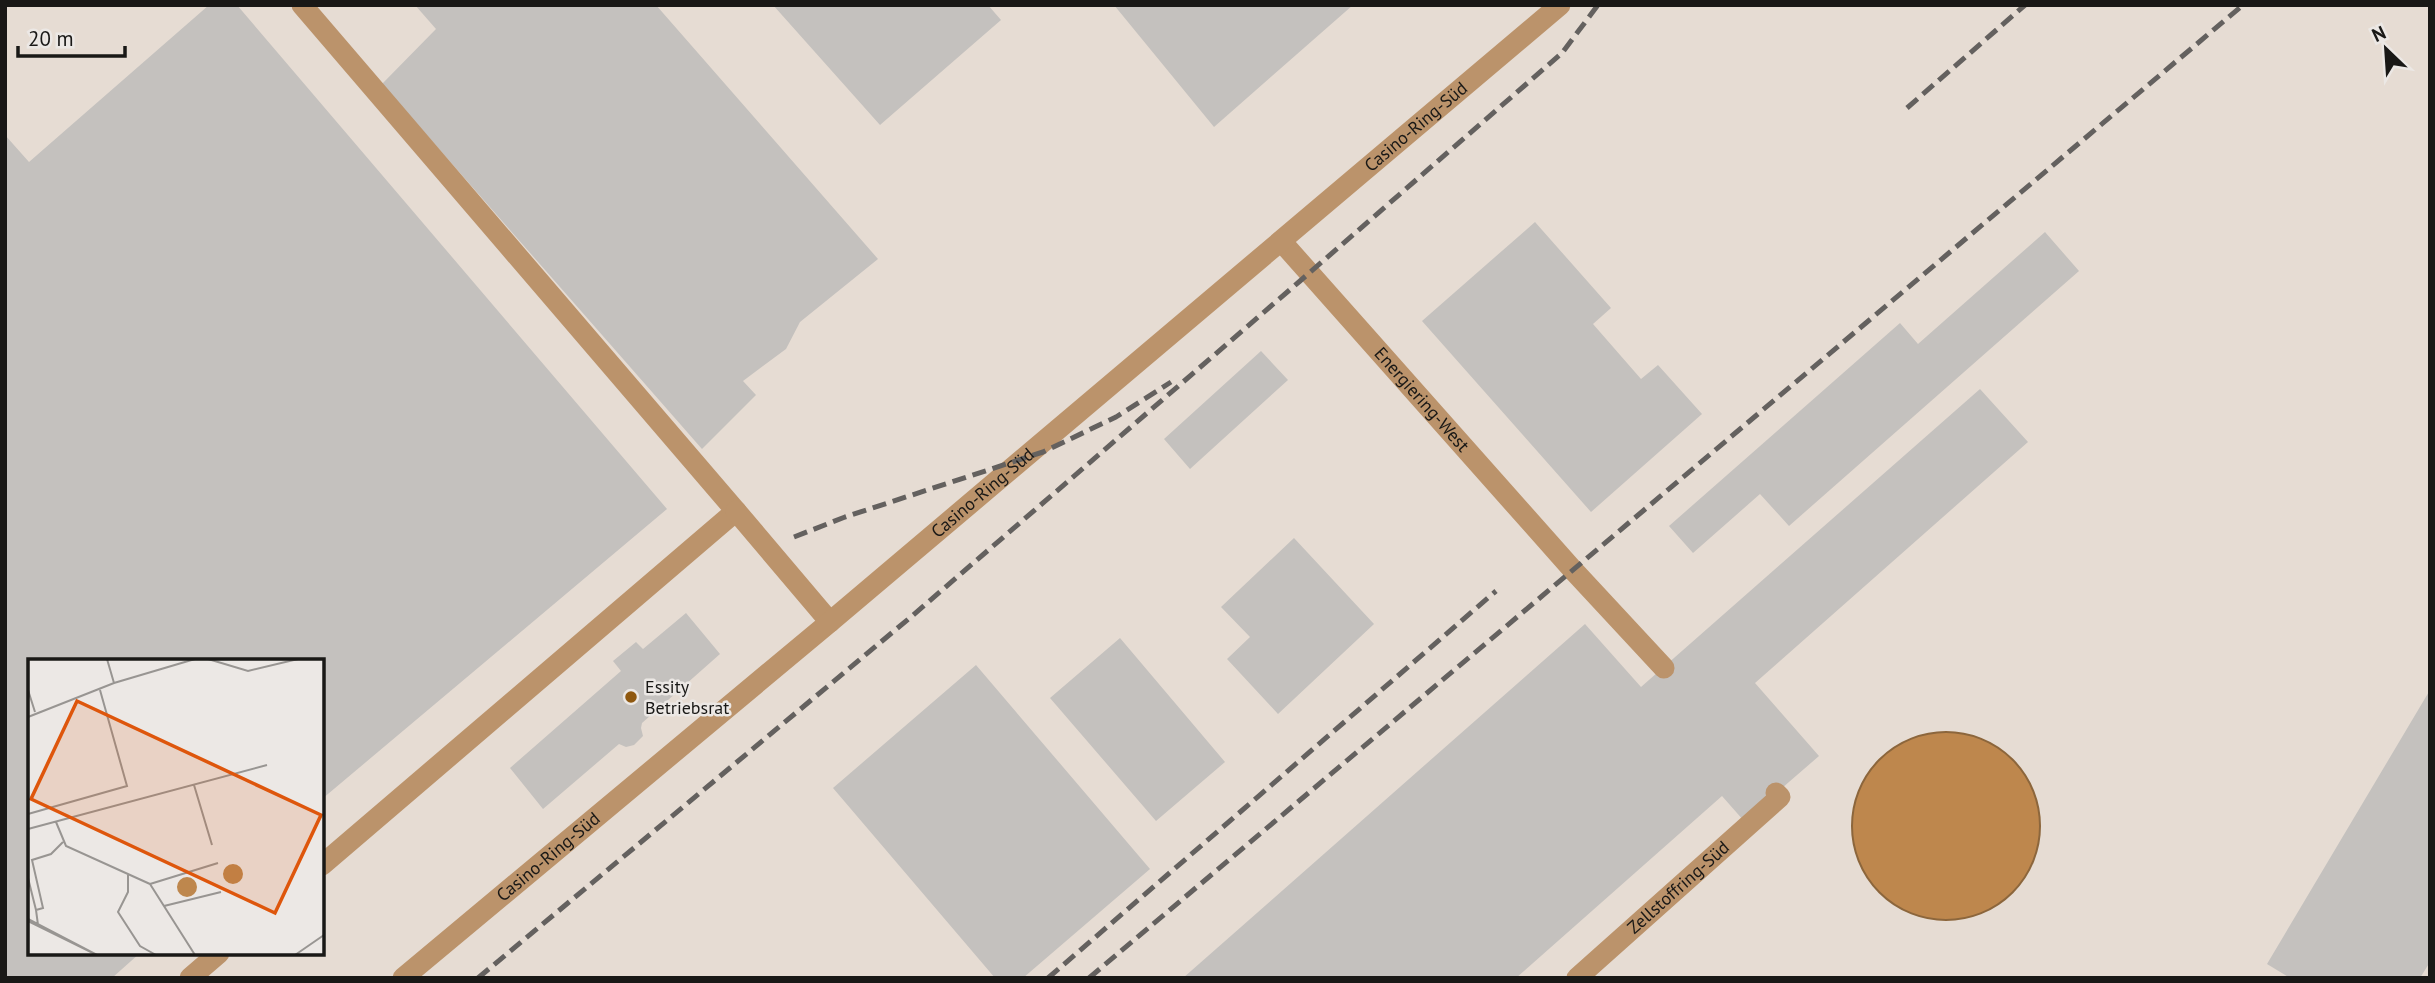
<svg xmlns="http://www.w3.org/2000/svg" width="2435" height="983" font-family="'PT Sans',sans-serif">
	<style>
		.built { fill: #e6dcd3; fill-rule: evenodd }
		.water { fill: #be874d; stroke: #8c663c; stroke-width: 2 }
		.building { fill: #c4c1be }
		.lines { fill: none; stroke-linecap: round; stroke-linejoin: round }
		.lane { stroke: #bb936b; stroke-width: 21 }
		.rail { stroke: #64615f; stroke-width: 5; stroke-dasharray: 14 7; stroke-linecap: butt }
		.poi-dot { fill: #8f580f; stroke: #ece8e5; stroke-width: 2.5 }
		.labels { text-anchor: middle; stroke-width: 5; stroke-linejoin: round; paint-order: stroke }
		.street-label { font-size: 18px; fill: #191816; stroke: #ece8e5 }
		.poi-label { font-size: 18px; fill: #191816; stroke: #ece8e5; text-anchor: start }
		.inset-road { fill: none; stroke: #989592; stroke-width: 2 }
		.view { fill: #de560c; fill-opacity: 0.15; stroke: #de560c; stroke-width: 3.5 }
		.inset-edge { fill: none; stroke: #191816; stroke-width: 3.5 }
	</style>
	<rect width="100%" height="100%" fill="#ece8e5"/>
	<path class="built" d="M 5,5 L 2430,5 L 2430,978 L 5,978 ZM 30,661 L 322,661 L 322,953 L 30,953 Z"/>
	<path class="water" d="M1852 826a94 94 0 1 1 188 0a94 94 0 1 1-188 0Z"/>
	<path class="building" d="M 209,5 L 237,5 L 667,509 L 322,799 L 322,661 L 30,661 L 30,953 L 140,953 L 112,978 L 5,978 L 5,135 L 29,162 Z
		M 415,5 L 656,5 L 878,259 L 800,322 L 786,349 L 743,381 L 756,395 L 702,449 L 382,84 L 436,29 Z
		M 773,5 L 988,5 L 1001,20 L 880,125 Z
		M 1114,5 L 1353,5 L 1214,127 Z
		M 1535,222 L 1611,308 L 1593,324 L 1641,379 L 1658,365 L 1702,414 L 1591,512 L 1422,321 Z
		M 2045,232 L 2079,271 L 1789,526 L 1760,494 L 1693,553 L 1669,526 L 1900,323 L 1918,344 Z
		M 1261,351 L 1288,380 L 1190,469 L 1164,439 Z
		M 1980,389 L 2028,442 L 1755,683 L 1819,756 L 1744,821 L 1722,796 L 1516,978 L 1183,978 L 1585,624 L 1641,687 Z
		M 1294,538 L 1374,624 L 1278,714 L 1227,659 L 1250,637 L 1221,607 Z
		M 686,613 L 720,654 L 642,723 L 641,728 L 643,736 L 634,745 L 626,747 L 619,744 L 543,809 L 510,768 L 621,671 L 613,661 L 636,642 L 643,649 Z
		M 1120,638 L 1225,762 L 1156,821 L 1050,698 Z
		M 976,665 L 1150,869 L 1023,978 L 995,978 L 833,788 Z
		M 2430,690 L 2430,962 L 2420,978 L 2290,978 L 2267,964 Z"/>
	<g class="lines">
		<g class="lane">
			<path d="M 302,5 L 736,511 L 322,865"/>
			<path id="s1" d="M 1281,241 L 1573,570 L 1664,668"/>
			<path d="M 736,511 L 830,622"/>
			<path d="M 190,978 L 219,953"/>
			<path id="s2" d="M 403,978 L 830,622 L 1560,5"/>
			<path id="s3" d="M 1577,978 L 1780,797 L 1776,793"/>
		</g>
		<path class="rail" d="M 1907,108 L 2025,5
			M 794,537 L 845,517 L 1043,452 L 1116,417 L 1171,382
			M 478,978 L 912,616 L 1300,281 L 1562,53 L 1598,5
			M 1048,978 L 1496,591
			M 1089,978 L 2243,5"/>
	</g>
	<circle class="poi-dot" cx="631" cy="697" r="7"/>
	<g class="labels">
		<g class="street-label">
			<text dy="6" stroke="none"><textPath href="#s2" startOffset="1323">Casino-Ring-Süd</textPath></text>
			<text dy="6" stroke="none"><textPath href="#s1" startOffset="212">Energiering-West</textPath></text>
			<text dy="6" stroke="none"><textPath href="#s2" startOffset="756">Casino-Ring-Süd</textPath></text>
			<text dy="6" stroke="none"><textPath href="#s2" startOffset="189">Casino-Ring-Süd</textPath></text>
			<text dy="6" stroke="none"><textPath href="#s3" startOffset="136">Zellstoffring-Süd</textPath></text>
		</g>
		<g class="poi-label">
			<text x="645" y="693">Essity<tspan x="645" dy="21">Betriebsrat</tspan></text>
		</g>
	</g>
	<g transform="translate(28 659)">
		<rect width="296" height="296" fill="#ece8e5"/>
		<path d="M195 215a10 10 0 1 1 20 0a10 10 0 1 1-20 0ZM149 228a10 10 0 1 1 20 0a10 10 0 1 1-20 0Z" fill="#be874d"/>
		<path class="inset-road" d="M 79,0 L 86,24M 180,0 L 220,12 L 270,0M 0,31 L 7,53M 0,58 L 86,24 L 167,0M 166,126 L 184,186M 0,155 L 99,127 L 72,31M 28,163 L 38,187 L 122,225M 0,170 L 239,106M 100,216 L 100,233 L 90,253 L 112,287 L 128,296M 0,219 L 8,251M 122,225 L 167,296M 122,225 L 190,204M 136,247 L 193,233M 0,260 L 69,296M 0,262 L 69,296M 10,266 L 8,251 L 15,249 L 4,201 L 23,195 L 35,183M 267,296 L 296,276"/>
		<path class="view" d="M 49,42 L 293,156 L 247,254 L 3,140 Z"/>
		<rect width="296" height="296" class="inset-edge"/>
	</g>
	<rect width="2435" height="983" fill="none" stroke="#191816" stroke-width="14"/>
	<g transform="translate(2386 49) rotate(335)" stroke="#ece8e5" stroke-width="5" paint-order="stroke">
	<path d="M0-5L12 26L0 18L-12 26Z" fill="#191816"/>
	<text y="-10" font-size="19" font-weight="bold" text-anchor="middle" fill="#191816">N</text>
	</g>
	<path d="M18 46v10h107v-10" fill="none" stroke="#191816" stroke-width="3.5"/>
	<text x="28" y="46" font-size="21" fill="#191816" stroke="#ece8e5" stroke-width="5" paint-order="stroke">20 m</text>
</svg>
